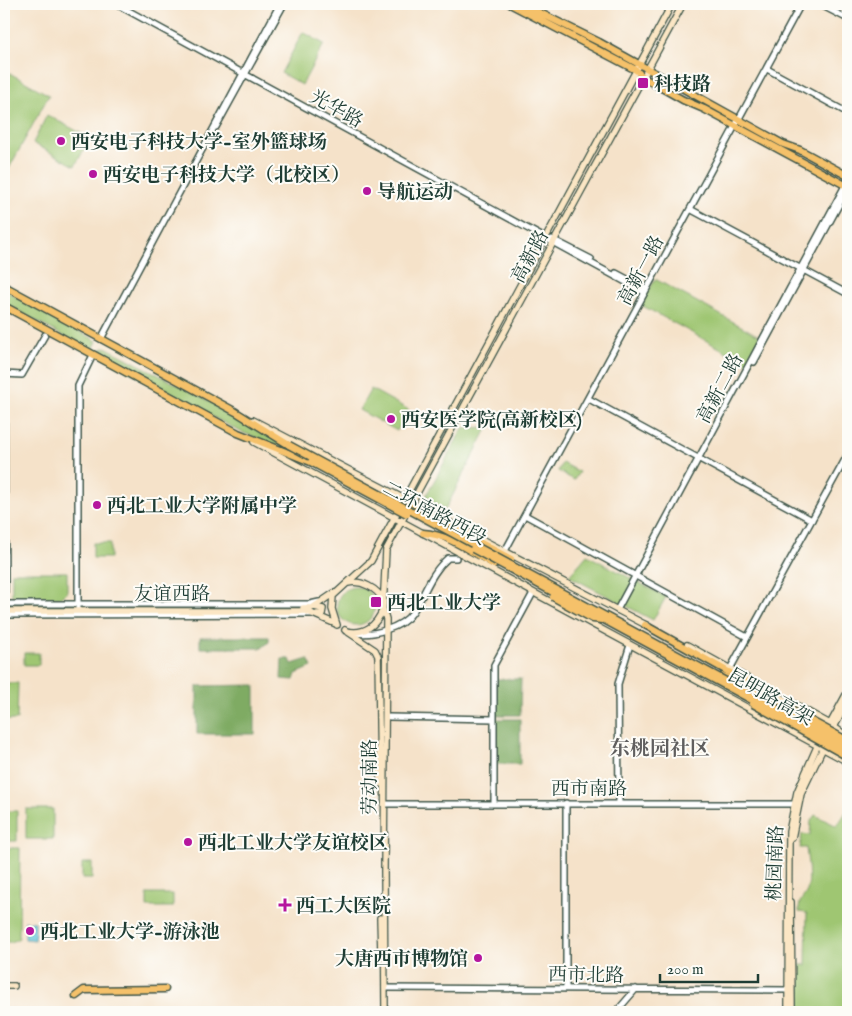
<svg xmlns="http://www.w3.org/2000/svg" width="852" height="1016" font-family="'IM FELL English','Noto Serif SC',serif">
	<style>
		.green { fill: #9fc672; stroke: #5f8253 }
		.forest { fill: #7fab64; stroke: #4f744c }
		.water { fill: #59c1d6; stroke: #3c7f85 }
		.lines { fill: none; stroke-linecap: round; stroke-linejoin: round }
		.tertiary-casing { stroke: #3f564a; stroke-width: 8 }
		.secondary-casing { stroke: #3f564a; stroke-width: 8 }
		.primary-casing { stroke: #3f564a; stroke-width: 9 }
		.trunk-casing { stroke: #3f564a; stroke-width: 9 }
		.tertiary { stroke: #fff; stroke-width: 5 }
		.secondary { stroke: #fbe6c4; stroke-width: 5.5 }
		.primary { stroke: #f5c16b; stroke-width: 6 }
		.trunk { stroke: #f5c16b; stroke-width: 6 }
		.trunk-bridge-casing { stroke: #3f564a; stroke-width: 9; stroke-linecap: butt }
		.trunk-bridge { stroke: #f5c16b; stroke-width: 6 }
		.poi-dot { fill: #b5179e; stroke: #fdfcf7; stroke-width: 2 }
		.labels { text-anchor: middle; stroke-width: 4; stroke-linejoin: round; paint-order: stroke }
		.poi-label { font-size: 19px; font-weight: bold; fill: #1f3d34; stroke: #fdfcf7; text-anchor: start }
		.street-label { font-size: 19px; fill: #1f3d34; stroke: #fdfcf7 }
		.neighbourhood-label { font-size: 20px; font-weight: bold; fill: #605f5f; stroke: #fdfcf7 }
	</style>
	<rect width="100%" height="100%" fill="#fdfcf7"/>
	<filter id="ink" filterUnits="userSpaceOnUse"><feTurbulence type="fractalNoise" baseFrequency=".02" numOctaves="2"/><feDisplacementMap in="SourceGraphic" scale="10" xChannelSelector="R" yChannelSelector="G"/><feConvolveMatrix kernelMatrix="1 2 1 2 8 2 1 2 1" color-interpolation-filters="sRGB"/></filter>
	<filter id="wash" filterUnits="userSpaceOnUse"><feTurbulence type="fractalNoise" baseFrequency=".0096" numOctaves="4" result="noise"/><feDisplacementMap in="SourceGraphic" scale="20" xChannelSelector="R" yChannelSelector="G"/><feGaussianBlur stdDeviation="1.12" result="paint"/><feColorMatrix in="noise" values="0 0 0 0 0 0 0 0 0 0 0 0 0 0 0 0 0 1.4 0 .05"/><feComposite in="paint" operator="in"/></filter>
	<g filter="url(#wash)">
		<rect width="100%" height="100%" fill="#f5e2c9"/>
		<path class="green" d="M 303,32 L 324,44 L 302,85 L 281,73 Z
			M 4,70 L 49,95 L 6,174 L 4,173 Z
			M 47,115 L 90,138 L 75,166 L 33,143 Z
			M 655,279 L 761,337 L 747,363 L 641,305 Z
			M 4,290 L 97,341 L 92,352 L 4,303 Z
			M 105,347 L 220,407 L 298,453 L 241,432 L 122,368 L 103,356 L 100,350 Z
			M 371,389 L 409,410 L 397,431 L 359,410 Z
			M 488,427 L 445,510 L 427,500 L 426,496 L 463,428 Z
			M 562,463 L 579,472 L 574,480 L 558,471 Z
			M 93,543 L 110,543 L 110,558 L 93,558 Z
			M 587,555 L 666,597 L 653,620 L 569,576 Z
			M 12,572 L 67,572 L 67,592 L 60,598 L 15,598 L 12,595 Z
			M337 606a19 19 0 1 1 38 0a19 19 0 1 1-38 0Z
			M 24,653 L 39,653 L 39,665 L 24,665 Z
			M 4,683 L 18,683 L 17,720 L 4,720 Z
			M 26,809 L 53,809 L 53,839 L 26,839 Z
			M 848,809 L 848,1012 L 800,1012 L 800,965 L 806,965 L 807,913 L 799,912 C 799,899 802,901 807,891 C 811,881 807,857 806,848 L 800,848 L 802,834 L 810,835 L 811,821 L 815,815 L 837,826 Z
			M 4,811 L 17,811 L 17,841 L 4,841 Z
			M 4,848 L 20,848 L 19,938 L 12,942 L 4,942 Z
			M 82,863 L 92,863 L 92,879 L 82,879 Z
			M 147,894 L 173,894 L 173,907 L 147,907 Z"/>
		<path class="forest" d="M 200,637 L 269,637 L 269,642 L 262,648 L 200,648 Z
			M 282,659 L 290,659 L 292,664 L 308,659 L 312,667 L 296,674 L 294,680 L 281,679 Z
			M 496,679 L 521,679 L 520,715 L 496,715 Z
			M 255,685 L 255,734 L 197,734 L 197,686 Z
			M 496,719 L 520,719 L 520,764 L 496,764 Z"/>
		<path class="water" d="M 25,921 L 35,922 L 35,940 L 25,939 Z"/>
	</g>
	<g filter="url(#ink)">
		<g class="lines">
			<defs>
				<path id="tertiary" d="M 116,4 L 644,292
					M 819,4 L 848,19
					M 767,69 L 848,113
					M 216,127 L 284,4
					M 690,209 L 848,294
					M 552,239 L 591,259
					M 616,273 L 646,289
					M 101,339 L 280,4
					M 754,362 L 848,188
					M 4,374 L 5,604
					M 4,374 L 22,375 L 45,335
					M 589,399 L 812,520
					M 525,515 L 747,637
					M 505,551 L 801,4
					M 4,604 L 310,604 L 319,602
					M 78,608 L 78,386 L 93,355
					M 617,610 L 848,180
					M 4,615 L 313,614
					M 356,633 C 372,636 402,628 412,613 C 425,595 430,573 448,558 L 456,558
					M 730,669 L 848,454
					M 389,717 L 494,719
					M 566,803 L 566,989
					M 619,803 L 618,684 L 630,645
					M 384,804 L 793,804
					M 494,804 L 494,665 L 533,593
					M 385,988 L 787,990
					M 616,1012 L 636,989"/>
				<path id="secondary" d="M 253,420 L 648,626
					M 254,442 L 848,762
					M 348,583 C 361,580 378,588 383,601
					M 314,607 L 323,609 L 322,614 L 317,614
					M 303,608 L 312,608 L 334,593
					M 4,611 L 306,611 L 336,624
					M 337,625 L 332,609 L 333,596 L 371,561 L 672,4
					M 345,630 L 375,650 L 378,656 L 380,784
					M 346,631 C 365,635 376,626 383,609
					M 687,645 L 830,724 L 848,737
					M 829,726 L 848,691
					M 832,731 L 848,701
					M 792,838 L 801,794 L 824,746
					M 791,902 L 792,1012
					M 380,918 L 381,954
					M 4,986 L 14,986
					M 385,1012 L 384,870 L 386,619 L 383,609 L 386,550 L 683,4
					M 788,1012 L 789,832 L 797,792 L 819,742"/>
				<path id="primary" d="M 510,4 L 636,70 L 644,78 L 683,100 L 704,109 L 845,185 L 848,189
					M 522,4 L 599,42 L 783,144 L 800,150 L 848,176
					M 76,996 L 84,990 L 165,989"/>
				<path id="trunk" d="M 4,286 L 236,412 L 289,445
					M 4,306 L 238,433 L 311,462
					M 411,506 L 511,559
					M 423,533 C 448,534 473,553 494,565
					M 645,625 L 777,699 L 791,710
					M 723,676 L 757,692"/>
			</defs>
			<use href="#tertiary" class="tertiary-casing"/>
			<use href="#secondary" class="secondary-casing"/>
			<use href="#primary" class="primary-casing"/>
			<use href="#trunk" class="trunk-casing"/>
			<use href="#tertiary" class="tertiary"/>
			<use href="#secondary" class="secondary"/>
			<use href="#primary" class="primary"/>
			<use href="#trunk" class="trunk"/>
			<defs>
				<path id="trunk-bridge" d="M 289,445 L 848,747
					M 311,462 L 407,514
					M 473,549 L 848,752
					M 553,597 L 593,619 L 602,620
					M 753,704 L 848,757
					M 791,710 L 848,741"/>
			</defs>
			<use href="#trunk-bridge" class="trunk-bridge-casing"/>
			<use href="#trunk-bridge" class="trunk-bridge"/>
		</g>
	</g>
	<g class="poi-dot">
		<rect x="637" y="77" width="12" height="12" rx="2.5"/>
		<circle cx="61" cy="141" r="5"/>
		<circle cx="93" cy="174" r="5"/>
		<circle cx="367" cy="191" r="5"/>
		<circle cx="391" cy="419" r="5"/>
		<circle cx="97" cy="505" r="5"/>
		<rect x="370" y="596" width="12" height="12" rx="2.5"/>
		<circle cx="188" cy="842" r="5"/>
		<path d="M282.5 897.5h5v5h5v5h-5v5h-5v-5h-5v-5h5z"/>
		<circle cx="30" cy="931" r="5"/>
		<circle cx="478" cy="958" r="5"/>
	</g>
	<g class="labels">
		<g class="poi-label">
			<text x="654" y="90">科技路</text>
			<text x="71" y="148">西安电子科技大学-室外篮球场</text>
			<text x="103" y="181">西安电子科技大学（北校区）</text>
			<text x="377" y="198">导航运动</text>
			<text x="401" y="426">西安医学院(高新校区)</text>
			<text x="107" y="512">西北工业大学附属中学</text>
			<text x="387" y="609">西北工业大学</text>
			<text x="198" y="849">西北工业大学友谊校区</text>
			<text x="296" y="912">西工大医院</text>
			<text x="40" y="938">西北工业大学-游泳池</text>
			<text x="468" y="965" text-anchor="end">大唐西市博物馆</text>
		</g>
		<g class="street-label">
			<text transform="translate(337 108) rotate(29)" y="7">光华路</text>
			<text transform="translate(529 256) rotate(-62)" y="7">高新路</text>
			<text transform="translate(640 270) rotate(-62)" y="7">高新一路</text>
			<text transform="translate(719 388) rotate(-62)" y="7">高新二路</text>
			<text transform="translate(435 512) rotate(28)" y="7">二环南路西段</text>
			<text x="172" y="600">友谊西路</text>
			<text transform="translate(771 696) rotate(30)" y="7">昆明路高架</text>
			<text transform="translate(369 777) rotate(-90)" y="7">劳动南路</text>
			<text x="589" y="795">西市南路</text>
			<text transform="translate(774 863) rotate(-88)" y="7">桃园南路</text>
			<text transform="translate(586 974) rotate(1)" y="7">西市北路</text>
		</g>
		<g class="neighbourhood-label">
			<text x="660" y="755">东桃园社区</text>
		</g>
	</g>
	<rect width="852" height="1016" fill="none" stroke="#fdfcf7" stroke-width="20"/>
	<path d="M660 974v8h98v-8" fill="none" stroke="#1f3d34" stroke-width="2.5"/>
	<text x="667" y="974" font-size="15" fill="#1f3d34" stroke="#fdfcf7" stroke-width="4" paint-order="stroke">200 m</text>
</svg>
